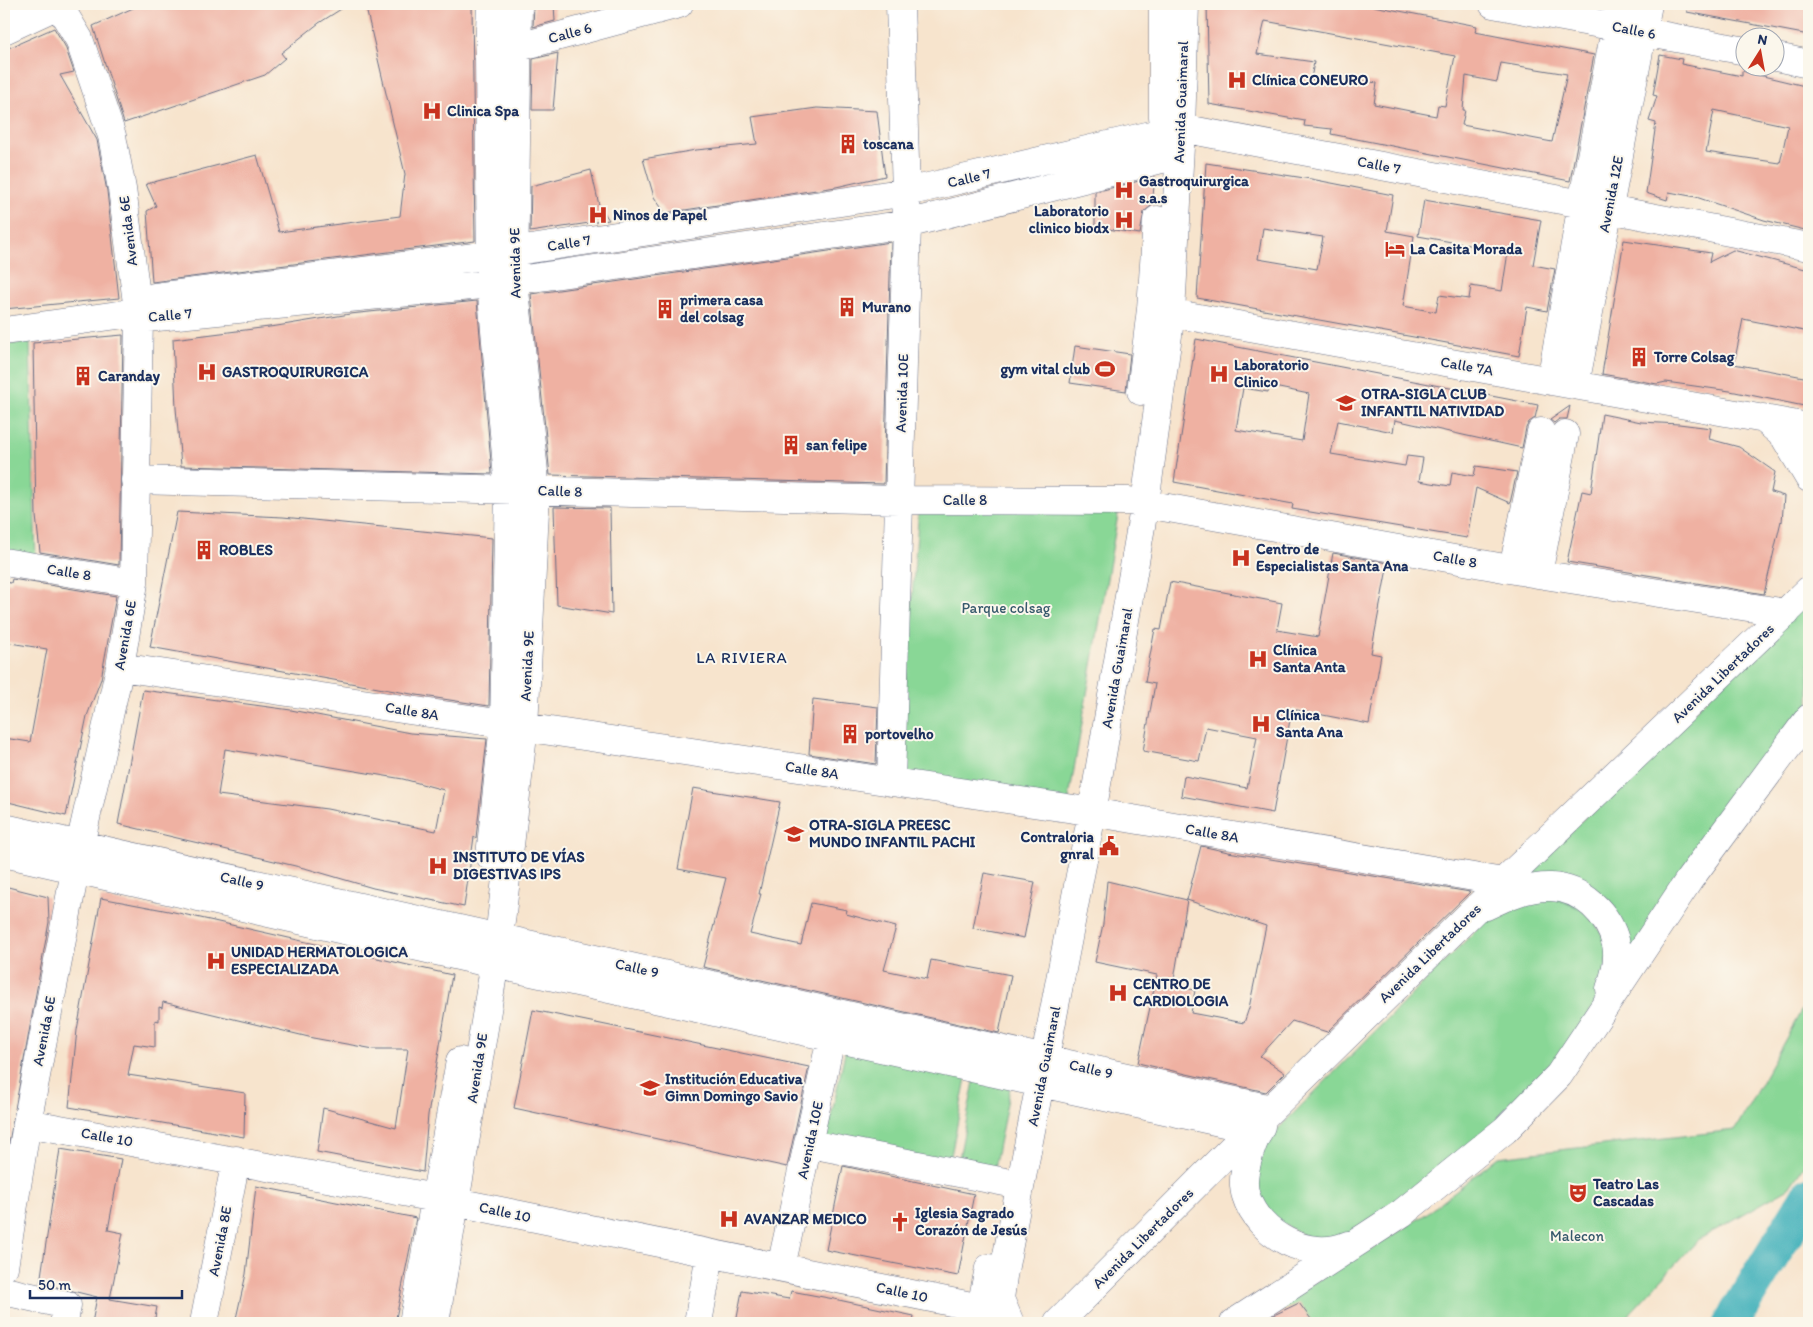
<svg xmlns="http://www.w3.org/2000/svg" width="1813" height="1327" font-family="Itim,sans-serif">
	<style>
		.green { fill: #89d796; stroke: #52837a }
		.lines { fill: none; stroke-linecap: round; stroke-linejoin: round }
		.river { stroke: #40b0ba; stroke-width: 36 }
		.building { fill: #efb1a2; fill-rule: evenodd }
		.minor-casing { stroke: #686e85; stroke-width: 29 }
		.major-casing { stroke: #686e85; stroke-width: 29 }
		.minor { stroke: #fff; stroke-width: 28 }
		.major { stroke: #fff; stroke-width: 28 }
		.labels { text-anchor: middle; stroke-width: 4; stroke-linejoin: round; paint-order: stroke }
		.street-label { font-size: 15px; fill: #1b2f5e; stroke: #fbf7ec }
		.poi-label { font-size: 15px; font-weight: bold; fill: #1b2f5e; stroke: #fbf7ec; text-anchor: start }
		.park-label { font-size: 15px; fill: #36596c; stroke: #fbf7ec }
		.neighbourhood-label { font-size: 16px; letter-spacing: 1px; fill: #1b2f5e; stroke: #fbf7ec }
	</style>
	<rect width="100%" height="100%" fill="#fbf7ec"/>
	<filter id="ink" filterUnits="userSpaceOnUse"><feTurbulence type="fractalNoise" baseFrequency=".02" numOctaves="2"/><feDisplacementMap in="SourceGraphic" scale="10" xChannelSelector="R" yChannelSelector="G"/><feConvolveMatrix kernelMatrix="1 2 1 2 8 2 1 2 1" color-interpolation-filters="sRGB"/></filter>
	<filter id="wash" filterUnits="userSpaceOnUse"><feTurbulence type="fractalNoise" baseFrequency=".0096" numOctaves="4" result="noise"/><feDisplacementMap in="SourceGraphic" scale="20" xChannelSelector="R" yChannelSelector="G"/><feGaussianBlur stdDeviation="1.12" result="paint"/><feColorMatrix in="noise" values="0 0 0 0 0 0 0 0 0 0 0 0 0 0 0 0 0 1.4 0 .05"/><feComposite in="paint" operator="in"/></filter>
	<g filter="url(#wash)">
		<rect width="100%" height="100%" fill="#f7e4cd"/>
		<path class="green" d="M 30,341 L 36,563 L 4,558 L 4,345 Z
			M 919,508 L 1119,509 L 1068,804 L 898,778 Z
			M 1809,600 L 1809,710 L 1623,966 L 1615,924 L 1518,882 Z
			M 1534,892 L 1585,908 L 1609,945 L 1604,989 L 1566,1051 L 1488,1133 L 1344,1239 L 1316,1242 L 1265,1214 L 1257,1189 L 1261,1146 L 1489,917 Z
			M 1809,997 L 1809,1159 L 1789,1188 L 1698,1240 L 1621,1323 L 1244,1323 L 1370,1250 L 1426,1214 L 1498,1157 L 1735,1130 Z
			M 847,1043 L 968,1068 L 949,1166 L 826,1140 Z
			M 976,1071 L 1012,1078 L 993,1174 L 957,1169 Z"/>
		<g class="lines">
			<path class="river" d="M 1731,1323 L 1809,1195"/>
		</g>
		<g id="blocks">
			<path class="building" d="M 142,4 L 349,4 L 319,23 L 281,53 L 285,58 L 265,75 L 124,123 L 93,26 Z
				M 365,4 L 472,4 L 475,241 L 152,282 L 147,211 L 156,206 L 146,184 L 257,155 L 279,232 L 400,216 L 405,174 Z
				M 534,4 L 554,4 L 555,21 L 533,27 Z
				M 1207,4 L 1363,4 L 1477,26 L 1475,32 L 1594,55 L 1570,181 L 1331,134 L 1332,129 L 1304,126 L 1305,121 L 1209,104 ZM 1265,21 L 1455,56 L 1445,106 L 1438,105 L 1436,116 L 1374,104 L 1377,83 L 1345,78 L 1344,83 L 1311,79 L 1314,62 L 1257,54 ZM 1501,63 L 1567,74 L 1552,142 L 1462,125 L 1465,110 L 1463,110 L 1466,76 L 1497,82 Z
				M 1688,4 L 1809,4 L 1809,35 L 1687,12 Z
				M 54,28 L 65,46 L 74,72 L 60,75 L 97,140 L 107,191 L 119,298 L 4,309 L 4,50 Z
				M 558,53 L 553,110 L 532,110 L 533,59 Z
				M 1660,55 L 1682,59 L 1681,64 L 1742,76 L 1742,71 L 1809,87 L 1809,231 L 1764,220 L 1696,197 L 1669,192 L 1667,200 L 1646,193 L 1656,123 L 1649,121 L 1657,96 L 1653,95 ZM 1714,110 L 1788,126 L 1780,163 L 1706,152 Z
				M 817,108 L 877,111 L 885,176 L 836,187 L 665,213 L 654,197 L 643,159 L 696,150 L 757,144 L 752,117 Z
				M 1206,163 L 1311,179 L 1393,195 L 1387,231 L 1414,236 L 1403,306 L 1436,312 L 1439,295 L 1469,299 L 1471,286 L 1502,291 L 1508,252 L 1418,236 L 1424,200 L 1541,220 L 1533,265 L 1555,269 L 1547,311 L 1527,307 L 1519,356 L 1197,298 ZM 1263,228 L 1323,237 L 1317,269 L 1258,259 Z
				M 591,170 L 599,205 L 609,220 L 530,232 L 531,186 Z
				M 1155,177 L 1152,205 L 1144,212 L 1140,234 L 1095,227 L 1095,192 Z
				M 1624,240 L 1711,253 L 1709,262 L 1733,250 L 1809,270 L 1809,332 L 1743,319 L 1734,364 L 1809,378 L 1809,407 L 1730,391 L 1666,382 L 1657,384 L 1602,374 Z
				M 891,242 L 884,484 L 550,475 L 531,294 Z
				M 477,301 L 492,474 L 181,466 L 176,408 L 173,339 L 277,326 L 350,314 Z
				M 123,335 L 119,565 L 40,552 L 36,516 L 33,343 Z
				M 1196,339 L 1538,405 L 1535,418 L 1529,422 L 1526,428 L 1522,448 L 1395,420 L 1393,432 L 1338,421 L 1331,454 L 1405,466 L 1407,456 L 1423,458 L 1419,481 L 1450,486 L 1452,472 L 1474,476 L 1476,466 L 1517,472 L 1510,503 L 1476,488 L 1467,538 L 1292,509 L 1293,504 L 1174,482 ZM 1269,386 L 1309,394 L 1302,441 L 1236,430 L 1243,388 L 1268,392 Z
				M 1075,346 L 1130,354 L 1126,391 L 1070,383 Z
				M 1570,406 L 1567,419 L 1559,419 L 1554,423 L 1550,420 Z
				M 1602,414 L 1641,422 L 1679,424 L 1711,428 L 1709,439 L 1739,447 L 1775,472 L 1771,492 L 1784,496 L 1782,522 L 1781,521 L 1764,594 L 1567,562 L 1582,491 L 1591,493 Z
				M 554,507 L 610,508 L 612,614 L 557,605 Z
				M 177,512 L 283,517 L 492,538 L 489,706 L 417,695 L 150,647 Z
				M 1333,553 L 1388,563 L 1371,653 L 1381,655 L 1369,724 L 1292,709 L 1273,813 L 1181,796 L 1184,776 L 1247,788 L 1257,737 L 1206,727 L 1199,761 L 1143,751 L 1155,684 L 1145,682 L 1155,629 L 1161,630 L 1170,582 L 1282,603 L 1277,630 L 1318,637 Z
				M 12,579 L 116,596 L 101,679 L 87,716 L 66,816 L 4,801 L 4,738 L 30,742 L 47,649 L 4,642 L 4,582 L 11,583 Z
				M 143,690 L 291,710 L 410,733 L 487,739 L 476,838 L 474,837 L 464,907 L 373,888 L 308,869 L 118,824 ZM 225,749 L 403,779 L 444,790 L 436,831 L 327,809 L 218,795 Z
				M 813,699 L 878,707 L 876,764 L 809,754 Z
				M 693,788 L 780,802 L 759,894 L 761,894 L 750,934 L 801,945 L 811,903 L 847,910 L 846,914 L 896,927 L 884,970 L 927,979 L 931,960 L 1011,975 L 999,1033 L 703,967 L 726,878 L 678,869 Z
				M 1201,846 L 1228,852 L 1470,892 L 1327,1032 L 1292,1021 L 1260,1056 L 1285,1073 L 1266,1092 L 1138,1063 L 1157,975 L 1095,962 L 1103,924 L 1107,881 L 1187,900 ZM 1187,900 L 1266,926 L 1249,1008 L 1244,1023 L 1191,1013 L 1195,990 L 1173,986 Z
				M 984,873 L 1035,882 L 1024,938 L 973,928 Z
				M 4,886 L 48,897 L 49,922 L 4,1170 Z
				M 101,898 L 174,912 L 452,975 L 428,1115 L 423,1172 L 317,1152 L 323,1108 L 396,1128 L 408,1049 L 374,1049 L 313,1038 L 163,1002 L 162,1008 L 159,1007 L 159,1021 L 155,1020 L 155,1047 L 134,1044 L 128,1075 L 245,1093 L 244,1137 L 69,1107 L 77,1030 Z
				M 533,1010 L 809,1067 L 787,1167 L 514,1108 Z
				M 60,1149 L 121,1159 L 108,1230 L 123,1233 L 110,1299 L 157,1307 L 154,1323 L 92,1323 L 97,1297 L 40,1283 Z
				M 843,1166 L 974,1194 L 958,1276 L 826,1250 Z
				M 256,1186 L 416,1218 L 395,1323 L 235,1323 L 246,1274 Z
				M 742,1291 L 789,1299 L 791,1291 L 834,1299 L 914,1316 L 913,1323 L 736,1323 Z
				M 1299,1303 L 1314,1323 L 1262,1323 L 1274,1315 Z"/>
		</g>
	</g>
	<g filter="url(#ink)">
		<use href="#blocks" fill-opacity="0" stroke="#686e85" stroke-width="1"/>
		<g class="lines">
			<defs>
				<path id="minor" d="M 1493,4 L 1746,51
					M 4,6 L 9,4
					M 4,30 L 60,4
					M 500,52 L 679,4
					M 1776,57 L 1809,64
					M 1163,117 L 1163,4
					M 1171,313 L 1809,427
					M 125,314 L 155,297 L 491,255 L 907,192 L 1181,128 L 1809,247
					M 4,331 L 125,314 L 139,318 L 157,317 L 491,284 L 907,224 L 1162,159
					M 1551,381 L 1582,204 L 1620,4
					M 1575,385 L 1648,4
					M 1141,391 L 1151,309 L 1157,220
					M 1763,418 L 1784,436 L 1809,478
					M 135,480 L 898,500 L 1129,501 L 1538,574 L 1786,613
					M 4,562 L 134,583
					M 1513,569 L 1541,432
					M 1538,574 L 1565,434
					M 120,667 L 1074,809 L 1503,882
					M 891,782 L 907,224 L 900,4
					M 4,828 L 1271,1109
					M 4,853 L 494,964 L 1252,1129
					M 490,856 L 504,724 L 509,490 L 491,284 L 489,54 L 491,4
					M 27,1123 L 436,1198 L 981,1308
					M 810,1144 L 1005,1182
					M 4,1267 L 27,1123 L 80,845 L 120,667 L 134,583 L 139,318 L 122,189 L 112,136 L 79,39 L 58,4
					M 781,1267 L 835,1020
					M 4,1291 L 67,1305 L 64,1323
					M 204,1323 L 236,1160
					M 413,1323 L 460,1061
					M 435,1323 L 499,938 L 524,727 L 536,491 L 514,281 L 518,4
					M 698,1323 L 710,1254
					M 978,1323 L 989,1268
					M 1010,1323 L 1000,1299 L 1003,1276 L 1092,813 L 1145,503 L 1171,313 L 1181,128 L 1185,4"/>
				<path id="major" d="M 1486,906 C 1506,896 1528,886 1551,887 C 1582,888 1609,914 1616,944 C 1619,958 1615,975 1610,989
					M 1261,1126 C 1252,1144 1239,1176 1246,1196 C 1258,1235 1309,1262 1348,1245
					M 1058,1323 L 1271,1109 L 1503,882 L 1809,590
					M 1234,1323 L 1402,1213 L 1505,1130 L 1559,1075 L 1689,880 L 1809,718"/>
			</defs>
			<use href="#minor" class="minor-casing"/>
			<use href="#major" class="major-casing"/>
			<use href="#minor" class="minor"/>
			<use href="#major" class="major"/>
		</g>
	</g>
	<defs>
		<symbol id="hospital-bare" viewBox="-9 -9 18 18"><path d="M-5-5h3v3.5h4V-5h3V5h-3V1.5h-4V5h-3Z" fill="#c8321e" stroke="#fbf7ec" stroke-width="2.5" paint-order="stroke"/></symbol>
		<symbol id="building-bare" viewBox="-9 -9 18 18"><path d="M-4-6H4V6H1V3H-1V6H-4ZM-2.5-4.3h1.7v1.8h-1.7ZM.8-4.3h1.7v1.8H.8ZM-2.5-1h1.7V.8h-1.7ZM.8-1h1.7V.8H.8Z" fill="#c8321e" stroke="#fbf7ec" stroke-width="2.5" paint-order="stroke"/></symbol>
		<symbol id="hotel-bare" viewBox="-9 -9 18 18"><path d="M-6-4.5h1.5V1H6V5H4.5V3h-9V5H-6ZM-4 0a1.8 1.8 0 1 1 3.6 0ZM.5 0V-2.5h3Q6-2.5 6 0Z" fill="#c8321e" stroke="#fbf7ec" stroke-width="2.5" paint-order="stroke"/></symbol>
		<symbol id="stadium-bare" viewBox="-9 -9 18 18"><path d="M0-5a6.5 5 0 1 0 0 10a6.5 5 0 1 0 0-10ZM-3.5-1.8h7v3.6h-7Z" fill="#c8321e" stroke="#fbf7ec" stroke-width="2.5" paint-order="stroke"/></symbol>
		<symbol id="school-bare" viewBox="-9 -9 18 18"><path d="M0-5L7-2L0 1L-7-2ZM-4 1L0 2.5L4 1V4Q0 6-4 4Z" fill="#c8321e" stroke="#fbf7ec" stroke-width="2.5" paint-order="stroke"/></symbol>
		<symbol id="civic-bare" viewBox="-9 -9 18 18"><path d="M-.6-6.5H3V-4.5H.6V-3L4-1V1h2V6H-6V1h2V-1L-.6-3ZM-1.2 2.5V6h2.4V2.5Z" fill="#c8321e" stroke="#fbf7ec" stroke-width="2.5" paint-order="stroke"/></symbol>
		<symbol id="theatre-bare" viewBox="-9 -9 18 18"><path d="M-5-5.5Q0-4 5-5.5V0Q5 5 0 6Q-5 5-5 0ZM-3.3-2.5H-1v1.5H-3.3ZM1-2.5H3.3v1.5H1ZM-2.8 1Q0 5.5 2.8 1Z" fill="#c8321e" stroke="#fbf7ec" stroke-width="2.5" paint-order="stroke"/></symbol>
		<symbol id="church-bare" viewBox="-9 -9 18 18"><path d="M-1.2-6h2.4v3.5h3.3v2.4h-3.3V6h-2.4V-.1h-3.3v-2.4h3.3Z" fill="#c8321e" stroke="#fbf7ec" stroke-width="2.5" paint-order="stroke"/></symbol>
	</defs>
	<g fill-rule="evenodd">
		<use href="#hospital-bare" x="1223" y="66" width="28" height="28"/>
		<use href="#hospital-bare" x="418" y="97" width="28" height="28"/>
		<use href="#building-bare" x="834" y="130" width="28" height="28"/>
		<use href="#hospital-bare" x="1110" y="176" width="28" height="28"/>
		<use href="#hospital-bare" x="584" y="201" width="28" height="28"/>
		<use href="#hospital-bare" x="1110" y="206" width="28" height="28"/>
		<use href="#hotel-bare" x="1381" y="235" width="28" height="28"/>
		<use href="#building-bare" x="833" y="293" width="28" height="28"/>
		<use href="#building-bare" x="651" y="295" width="28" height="28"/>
		<use href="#building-bare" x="1625" y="343" width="28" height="28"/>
		<use href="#stadium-bare" x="1091" y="355" width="28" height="28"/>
		<use href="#hospital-bare" x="193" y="358" width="28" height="28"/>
		<use href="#hospital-bare" x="1205" y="360" width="28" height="28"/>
		<use href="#building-bare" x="69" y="362" width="28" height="28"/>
		<use href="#school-bare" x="1332" y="389" width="28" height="28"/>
		<use href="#building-bare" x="777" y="431" width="28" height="28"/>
		<use href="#building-bare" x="190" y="536" width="28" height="28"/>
		<use href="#hospital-bare" x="1227" y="544" width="28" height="28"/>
		<use href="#hospital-bare" x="1244" y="645" width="28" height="28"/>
		<use href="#hospital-bare" x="1247" y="710" width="28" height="28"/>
		<use href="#building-bare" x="836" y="720" width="28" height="28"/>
		<use href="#school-bare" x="780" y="820" width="28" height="28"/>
		<use href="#civic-bare" x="1095" y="832" width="28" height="28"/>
		<use href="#hospital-bare" x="424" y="852" width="28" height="28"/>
		<use href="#hospital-bare" x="202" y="947" width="28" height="28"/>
		<use href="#hospital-bare" x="1104" y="979" width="28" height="28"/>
		<use href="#school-bare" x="636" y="1074" width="28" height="28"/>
		<use href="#theatre-bare" x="1564" y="1179" width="28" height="28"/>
		<use href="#hospital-bare" x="715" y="1205" width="28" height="28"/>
		<use href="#church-bare" x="886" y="1208" width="28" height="28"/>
	</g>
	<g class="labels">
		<g class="street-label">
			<text transform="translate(1634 30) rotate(11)" y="5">Calle 6</text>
			<text transform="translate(570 33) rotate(-15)" y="5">Calle 6</text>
			<text transform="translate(1181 102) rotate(-88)" y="5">Avenida Guaimaral</text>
			<text transform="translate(1379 165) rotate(11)" y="5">Calle 7</text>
			<text transform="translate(969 178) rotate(-13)" y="5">Calle 7</text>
			<text transform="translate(1611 194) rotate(-79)" y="5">Avenida 12E</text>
			<text transform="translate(128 231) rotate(-97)" y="5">Avenida 6E</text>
			<text transform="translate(569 243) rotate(-9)" y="5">Calle 7</text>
			<text transform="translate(515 263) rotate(-91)" y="5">Avenida 9E</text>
			<text transform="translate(170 315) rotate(-5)" y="5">Calle 7</text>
			<text transform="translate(1467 366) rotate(10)" y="5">Calle 7A</text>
			<text transform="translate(902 393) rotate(-88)" y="5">Avenida 10E</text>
			<text transform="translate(560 491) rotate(2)" y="5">Calle 8</text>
			<text x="965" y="505">Calle 8</text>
			<text transform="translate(1455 559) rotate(10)" y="5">Calle 8</text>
			<text transform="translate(69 572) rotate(9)" y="5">Calle 8</text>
			<text transform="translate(125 635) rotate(-80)" y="5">Avenida 6E</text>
			<text transform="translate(527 666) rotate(-87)" y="5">Avenida 9E</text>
			<text transform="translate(1117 668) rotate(-80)" y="5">Avenida Guaimaral</text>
			<text transform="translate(1723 673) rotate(-44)" y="5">Avenida Libertadores</text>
			<text transform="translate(412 711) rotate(9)" y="5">Calle 8A</text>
			<text transform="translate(812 770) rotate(9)" y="5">Calle 8A</text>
			<text transform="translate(1212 833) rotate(10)" y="5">Calle 8A</text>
			<text transform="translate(242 881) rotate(13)" y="5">Calle 9</text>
			<text transform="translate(1430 953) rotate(-44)" y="5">Avenida Libertadores</text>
			<text transform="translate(637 968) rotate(13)" y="5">Calle 9</text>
			<text transform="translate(44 1031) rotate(-79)" y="5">Avenida 6E</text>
			<text transform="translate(1044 1066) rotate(-79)" y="5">Avenida Guaimaral</text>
			<text transform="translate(477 1068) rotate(-81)" y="5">Avenida 9E</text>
			<text transform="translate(1091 1069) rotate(13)" y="5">Calle 9</text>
			<text transform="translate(107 1137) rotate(10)" y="5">Calle 10</text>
			<text transform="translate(810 1140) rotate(-78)" y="5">Avenida 10E</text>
			<text transform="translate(505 1212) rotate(12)" y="5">Calle 10</text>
			<text transform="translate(1143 1238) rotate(-45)" y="5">Avenida Libertadores</text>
			<text transform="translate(220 1241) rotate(-79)" y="5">Avenida 8E</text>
			<text transform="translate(902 1292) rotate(12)" y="5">Calle 10</text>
		</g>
		<g class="poi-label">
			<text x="1252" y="85">Clínica CONEURO</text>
			<text x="447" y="116">Clinica Spa</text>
			<text x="863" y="149">toscana</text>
			<text x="1139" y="186">Gastroquirurgica<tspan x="1139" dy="17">s.a.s</tspan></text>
			<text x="1109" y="216" text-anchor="end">Laboratorio<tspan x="1109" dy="17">clinico biodx</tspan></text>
			<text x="613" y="220">Ninos de Papel</text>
			<text x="1410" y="254">La Casita Morada</text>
			<text x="680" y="305">primera casa<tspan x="680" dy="17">del colsag</tspan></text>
			<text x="862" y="312">Murano</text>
			<text x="1654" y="362">Torre Colsag</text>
			<text x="1234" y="370">Laboratorio<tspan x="1234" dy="17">Clinico</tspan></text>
			<text x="1090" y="374" text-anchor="end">gym vital club</text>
			<text x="222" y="377">GASTROQUIRURGICA</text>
			<text x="98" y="381">Caranday</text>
			<text x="1361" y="399">OTRA-SIGLA CLUB<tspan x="1361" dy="17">INFANTIL NATIVIDAD</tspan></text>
			<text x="806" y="450">san felipe</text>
			<text x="1256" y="554">Centro de<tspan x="1256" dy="17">Especialistas Santa Ana</tspan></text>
			<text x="219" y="555">ROBLES</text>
			<text x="1273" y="655">Clínica<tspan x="1273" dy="17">Santa Anta</tspan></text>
			<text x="1276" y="720">Clínica<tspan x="1276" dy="17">Santa Ana</tspan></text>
			<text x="865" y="739">portovelho</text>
			<text x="809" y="830">OTRA-SIGLA PREESC<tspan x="809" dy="17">MUNDO INFANTIL PACHI</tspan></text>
			<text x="1094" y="842" text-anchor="end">Contraloria<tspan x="1094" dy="17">gnral</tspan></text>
			<text x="453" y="862">INSTITUTO DE VÍAS<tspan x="453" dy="17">DIGESTIVAS IPS</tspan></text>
			<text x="231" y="957">UNIDAD HERMATOLOGICA<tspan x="231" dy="17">ESPECIALIZADA</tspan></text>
			<text x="1133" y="989">CENTRO DE<tspan x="1133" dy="17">CARDIOLOGIA</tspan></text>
			<text x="665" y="1084">Institución Educativa<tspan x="665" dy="17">Gimn Domingo Savio</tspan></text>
			<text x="1593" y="1189">Teatro Las<tspan x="1593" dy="17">Cascadas</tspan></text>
			<text x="915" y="1218">Iglesia Sagrado<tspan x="915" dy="17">Corazón de Jesús</tspan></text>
			<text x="744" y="1224">AVANZAR MEDICO</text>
		</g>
		<g class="park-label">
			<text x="1006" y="613">Parque colsag</text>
			<text x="1577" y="1241">Malecon</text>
		</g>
		<g class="neighbourhood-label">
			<text x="742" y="663">LA RIVIERA</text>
		</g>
	</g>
	<rect width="1813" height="1327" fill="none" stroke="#fbf7ec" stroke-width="20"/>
	<g transform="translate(1760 52) rotate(11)"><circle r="24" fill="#fbf7ec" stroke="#a1a7b3"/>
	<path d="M0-4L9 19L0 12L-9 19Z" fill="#c8321e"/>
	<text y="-8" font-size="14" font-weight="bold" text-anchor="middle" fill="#1b2f5e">N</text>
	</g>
	<path d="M30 1290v8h152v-8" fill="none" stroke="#1b2f5e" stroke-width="2.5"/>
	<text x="38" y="1290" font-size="15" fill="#1b2f5e" stroke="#fbf7ec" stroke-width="4" paint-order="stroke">50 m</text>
</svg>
